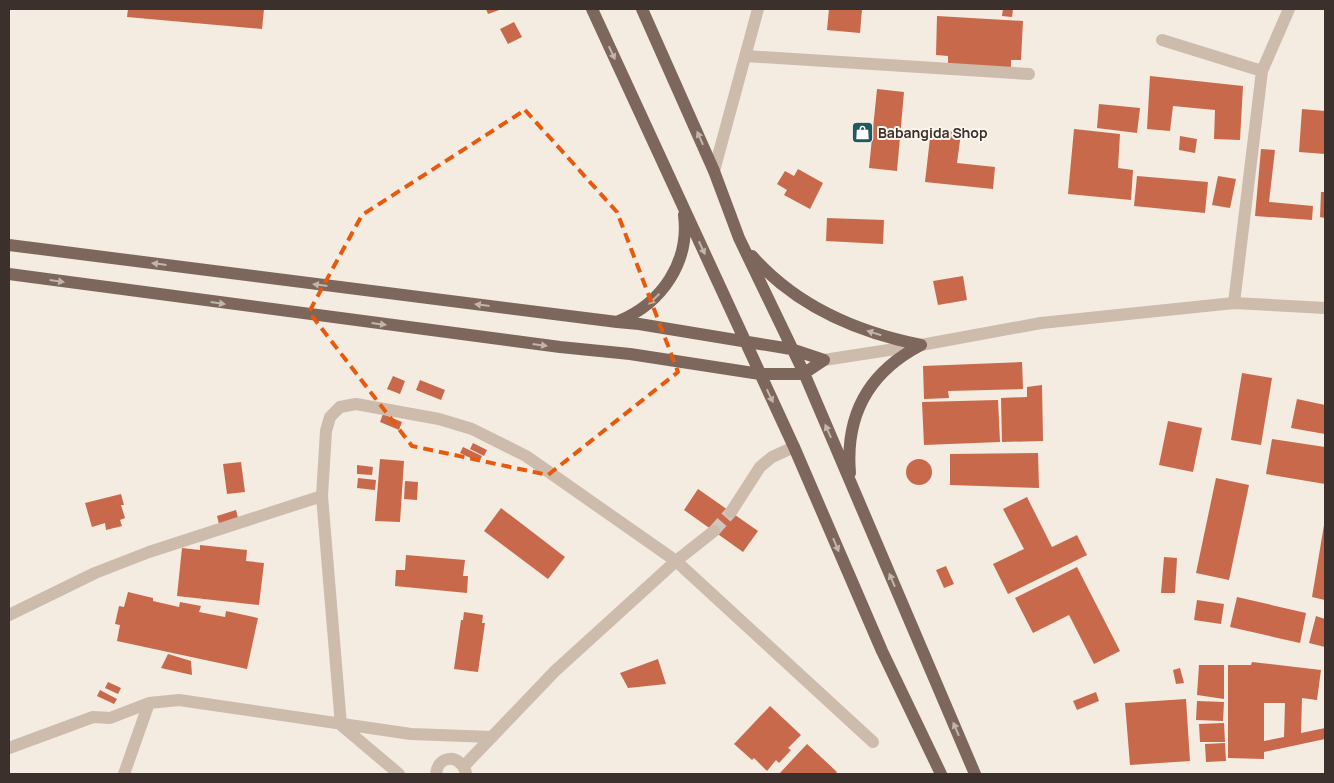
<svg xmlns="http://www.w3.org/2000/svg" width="1334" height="783" font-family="Manrope,sans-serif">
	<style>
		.building { fill: #c8694b; fill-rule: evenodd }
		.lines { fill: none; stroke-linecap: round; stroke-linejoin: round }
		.minor-tunnel { stroke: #cfc6bd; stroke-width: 12; stroke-dasharray: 12 6; stroke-linecap: butt }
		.minor { stroke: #cdbbac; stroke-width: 12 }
		.major { stroke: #7d675c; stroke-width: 12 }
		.oneway { fill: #c2b5ac }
		.marked { fill: none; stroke: #e8590c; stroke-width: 4; stroke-dasharray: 10 6; stroke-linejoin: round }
		.labels { text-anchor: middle; stroke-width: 4; stroke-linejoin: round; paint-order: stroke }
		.poi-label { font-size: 14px; font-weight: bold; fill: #3b302b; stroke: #fbf5ee; text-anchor: start }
	</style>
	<rect width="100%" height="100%" fill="#f4ebe1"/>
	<path class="building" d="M 128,9 L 264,9 L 262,29 L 127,17 Z
		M 486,9 L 502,9 L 488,14 Z
		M 829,9 L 862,9 L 860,33 L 827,30 Z
		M 1003,9 L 1013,9 L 1012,17 L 1002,16 Z
		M 937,16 L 1023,21 L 1021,60 L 1011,60 L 1011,70 L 948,66 L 948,56 L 936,55 Z
		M 514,22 L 522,37 L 508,44 L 500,29 Z
		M 1150,76 L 1243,86 L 1240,140 L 1214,139 L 1215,110 L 1173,106 L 1170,131 L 1147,129 Z
		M 877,89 L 904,92 L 897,171 L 869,168 Z
		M 1099,104 L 1140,108 L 1137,133 L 1097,128 Z
		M 1302,109 L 1325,111 L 1325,154 L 1299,152 Z
		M 931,129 L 961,133 L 957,163 L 995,167 L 993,189 L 925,182 Z
		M 1074,129 L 1120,134 L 1118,168 L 1133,170 L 1131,200 L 1068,194 Z
		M 1180,136 L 1197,139 L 1195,153 L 1179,150 Z
		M 1261,149 L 1275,150 L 1269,202 L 1313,206 L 1312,220 L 1255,216 Z
		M 798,169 L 823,183 L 810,209 L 784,195 L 787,190 L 777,184 L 785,171 L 794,176 Z
		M 1137,176 L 1208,182 L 1205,213 L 1134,206 Z
		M 1218,176 L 1236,179 L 1230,208 L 1212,205 Z
		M 1321,192 L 1325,192 L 1325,218 L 1320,217 Z
		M 827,218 L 884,220 L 883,244 L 826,241 Z
		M 963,276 L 967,300 L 938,305 L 933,281 Z
		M 1022,362 L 1023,389 L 948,391 L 949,398 L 924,399 L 923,366 Z
		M 1242,373 L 1272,378 L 1261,445 L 1231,440 Z
		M 393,376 L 405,381 L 400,394 L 387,389 Z
		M 420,380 L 445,390 L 441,400 L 416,390 Z
		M 1042,385 L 1043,441 L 1002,442 L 1001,398 L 1027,397 L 1027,387 Z
		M 1297,399 L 1325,405 L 1325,434 L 1291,428 Z
		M 998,400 L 1000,442 L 924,445 L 922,402 Z
		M 383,414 L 402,422 L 399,430 L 380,422 Z
		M 1168,421 L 1202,428 L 1193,472 L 1159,465 Z
		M 1272,439 L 1325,447 L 1325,484 L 1266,474 Z
		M 473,443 L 487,450 L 484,456 L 470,449 Z
		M 463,447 L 482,456 L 479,462 L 460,453 Z
		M 1038,453 L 1039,488 L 950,485 L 950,454 Z
		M 380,459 L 404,461 L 400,522 L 375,521 Z
		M906 472a13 13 0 1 1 26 0a13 13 0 1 1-26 0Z
		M 241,462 L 245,492 L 227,494 L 223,464 Z
		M 357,465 L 373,467 L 372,475 L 357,474 Z
		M 358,478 L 376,480 L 375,490 L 357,488 Z
		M 1216,478 L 1249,485 L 1229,580 L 1196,573 Z
		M 405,481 L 418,482 L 417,500 L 404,499 Z
		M 698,489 L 758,531 L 743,552 L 684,510 Z
		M 121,494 L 124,505 L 121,505 L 125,518 L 120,520 L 122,526 L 106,530 L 105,523 L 92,527 L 85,503 Z
		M 1027,497 L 1052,547 L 1077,535 L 1087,555 L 1008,594 L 993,564 L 1024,549 L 1003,509 Z
		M 501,508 L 565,557 L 548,579 L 484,531 Z
		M 236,510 L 238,518 L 219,524 L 217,516 Z
		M 1324,525 L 1325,526 L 1325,600 L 1312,597 Z
		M 200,545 L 247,550 L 246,561 L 264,563 L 259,605 L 177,596 L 182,548 L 200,550 Z
		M 406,555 L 465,560 L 463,576 L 468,576 L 467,593 L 395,586 L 396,570 L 405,570 Z
		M 1164,557 L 1177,558 L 1175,593 L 1161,593 Z
		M 946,566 L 954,584 L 944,588 L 936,570 Z
		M 1077,567 L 1120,651 L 1094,664 L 1069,615 L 1033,633 L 1015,598 Z
		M 128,592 L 153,598 L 153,601 L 179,607 L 180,602 L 201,606 L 199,612 L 225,617 L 226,611 L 258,618 L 247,669 L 117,641 L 120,625 L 115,624 L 119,606 L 124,607 Z
		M 1237,597 L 1306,613 L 1300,643 L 1230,627 Z
		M 1197,600 L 1224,604 L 1221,624 L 1194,620 Z
		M 464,612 L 483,615 L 482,623 L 485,623 L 478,672 L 454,669 L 461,620 L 463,620 Z
		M 1316,616 L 1325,619 L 1325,647 L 1309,643 Z
		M 168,654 L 191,661 L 192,675 L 161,668 Z
		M 658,659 L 666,684 L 628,688 L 620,673 Z
		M 1252,662 L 1321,670 L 1317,700 L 1302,698 L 1301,733 L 1325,728 L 1325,739 L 1264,752 L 1264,759 L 1228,758 L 1228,665 L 1251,665 ZM 1264,703 L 1285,703 L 1284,737 L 1264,741 Z
		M 1199,665 L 1224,665 L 1224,699 L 1197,695 Z
		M 1180,668 L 1184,683 L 1176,684 L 1173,670 Z
		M 108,682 L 121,688 L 118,694 L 105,688 Z
		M 100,690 L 117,699 L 114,704 L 97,696 Z
		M 1096,692 L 1099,701 L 1077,710 L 1073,701 Z
		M 1186,699 L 1190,761 L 1130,765 L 1125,703 Z
		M 1197,701 L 1224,702 L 1223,721 L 1196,720 Z
		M 770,706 L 801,735 L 788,748 L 791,750 L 779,763 L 776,760 L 767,771 L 754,758 L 752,760 L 734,744 Z
		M 1224,723 L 1225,742 L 1200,742 L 1199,724 Z
		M 1225,743 L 1226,761 L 1206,762 L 1205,744 Z
		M 807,744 L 837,772 L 835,774 L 779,774 Z"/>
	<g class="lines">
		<path class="minor-tunnel" d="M 714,531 L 731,512"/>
		<path class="minor" d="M 1162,40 L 1262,71
			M 746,56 L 1029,74
			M 714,171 L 758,9
			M 1234,303 L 1262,71 L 1289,9
			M 824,360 L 921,345 L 1041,323 L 1234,303 L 1325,308
			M 731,512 L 760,467 L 772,457 L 794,447
			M 9,615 L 95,573 L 149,552 L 322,496
			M 9,748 L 93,717 L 110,718 L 149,703 L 179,700 L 411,734 L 492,737
			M 464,766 L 555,671 L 676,561 L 714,531
			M 124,774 L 149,703
			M 399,774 L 341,725 L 322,496 L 326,431 L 330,417 L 340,407 L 356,404 L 439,419 L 472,429 L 526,456 L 676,561 L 873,742
			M 436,774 C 438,754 461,754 466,773"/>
		<path class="major" d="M 592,9 L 794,447 L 882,651 L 941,774
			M 642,9 L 714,171 L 739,238 L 804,373 L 975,774
			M 9,245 L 617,322 L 639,324 L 791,349 L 824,360
			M 752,256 C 796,306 856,332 921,345
			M 9,274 L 560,347 L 630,354 L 760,374 L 803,374 L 824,360
			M 619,321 C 662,303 690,262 684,215
			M 850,473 C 845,414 869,372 921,345"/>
	</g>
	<defs><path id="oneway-solid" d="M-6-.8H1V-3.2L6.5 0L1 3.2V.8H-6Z" transform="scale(1.25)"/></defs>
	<g class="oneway">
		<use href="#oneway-solid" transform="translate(612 53) rotate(65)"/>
		<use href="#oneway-solid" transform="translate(700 138) rotate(-114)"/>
		<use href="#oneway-solid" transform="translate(702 248) rotate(65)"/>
		<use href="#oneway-solid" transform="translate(159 264) rotate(-173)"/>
		<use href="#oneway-solid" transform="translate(57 281) rotate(8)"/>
		<use href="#oneway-solid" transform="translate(320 285) rotate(-173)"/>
		<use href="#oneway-solid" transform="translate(654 299) rotate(136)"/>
		<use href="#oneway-solid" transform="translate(218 303) rotate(8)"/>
		<use href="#oneway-solid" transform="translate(482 305) rotate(-173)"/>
		<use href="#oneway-solid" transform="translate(379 324) rotate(7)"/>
		<use href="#oneway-solid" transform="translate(874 333) rotate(-163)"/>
		<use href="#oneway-solid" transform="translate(540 345) rotate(7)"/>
		<use href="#oneway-solid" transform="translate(770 396) rotate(65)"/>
		<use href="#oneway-solid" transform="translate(828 431) rotate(-114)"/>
		<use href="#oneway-solid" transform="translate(836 545) rotate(67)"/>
		<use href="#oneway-solid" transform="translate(892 580) rotate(-113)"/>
		<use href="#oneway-solid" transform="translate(956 729) rotate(-113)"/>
	</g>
	<path class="marked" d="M 525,110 L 617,212 L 678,372 L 548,475 L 412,446 L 309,312 L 362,215 Z"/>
	<defs>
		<symbol id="shop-square" viewBox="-11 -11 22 22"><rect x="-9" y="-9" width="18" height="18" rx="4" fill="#1f5a5e" stroke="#fbf5ee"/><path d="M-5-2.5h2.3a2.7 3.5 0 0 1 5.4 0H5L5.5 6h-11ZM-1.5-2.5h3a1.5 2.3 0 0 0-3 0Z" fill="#fff"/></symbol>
	</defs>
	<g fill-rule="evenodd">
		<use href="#shop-square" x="850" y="120" width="25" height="25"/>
	</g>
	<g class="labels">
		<g class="poi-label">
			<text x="878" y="138">Babangida Shop</text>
		</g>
	</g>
	<rect width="1334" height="783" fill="none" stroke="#3b302b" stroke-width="20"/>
</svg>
